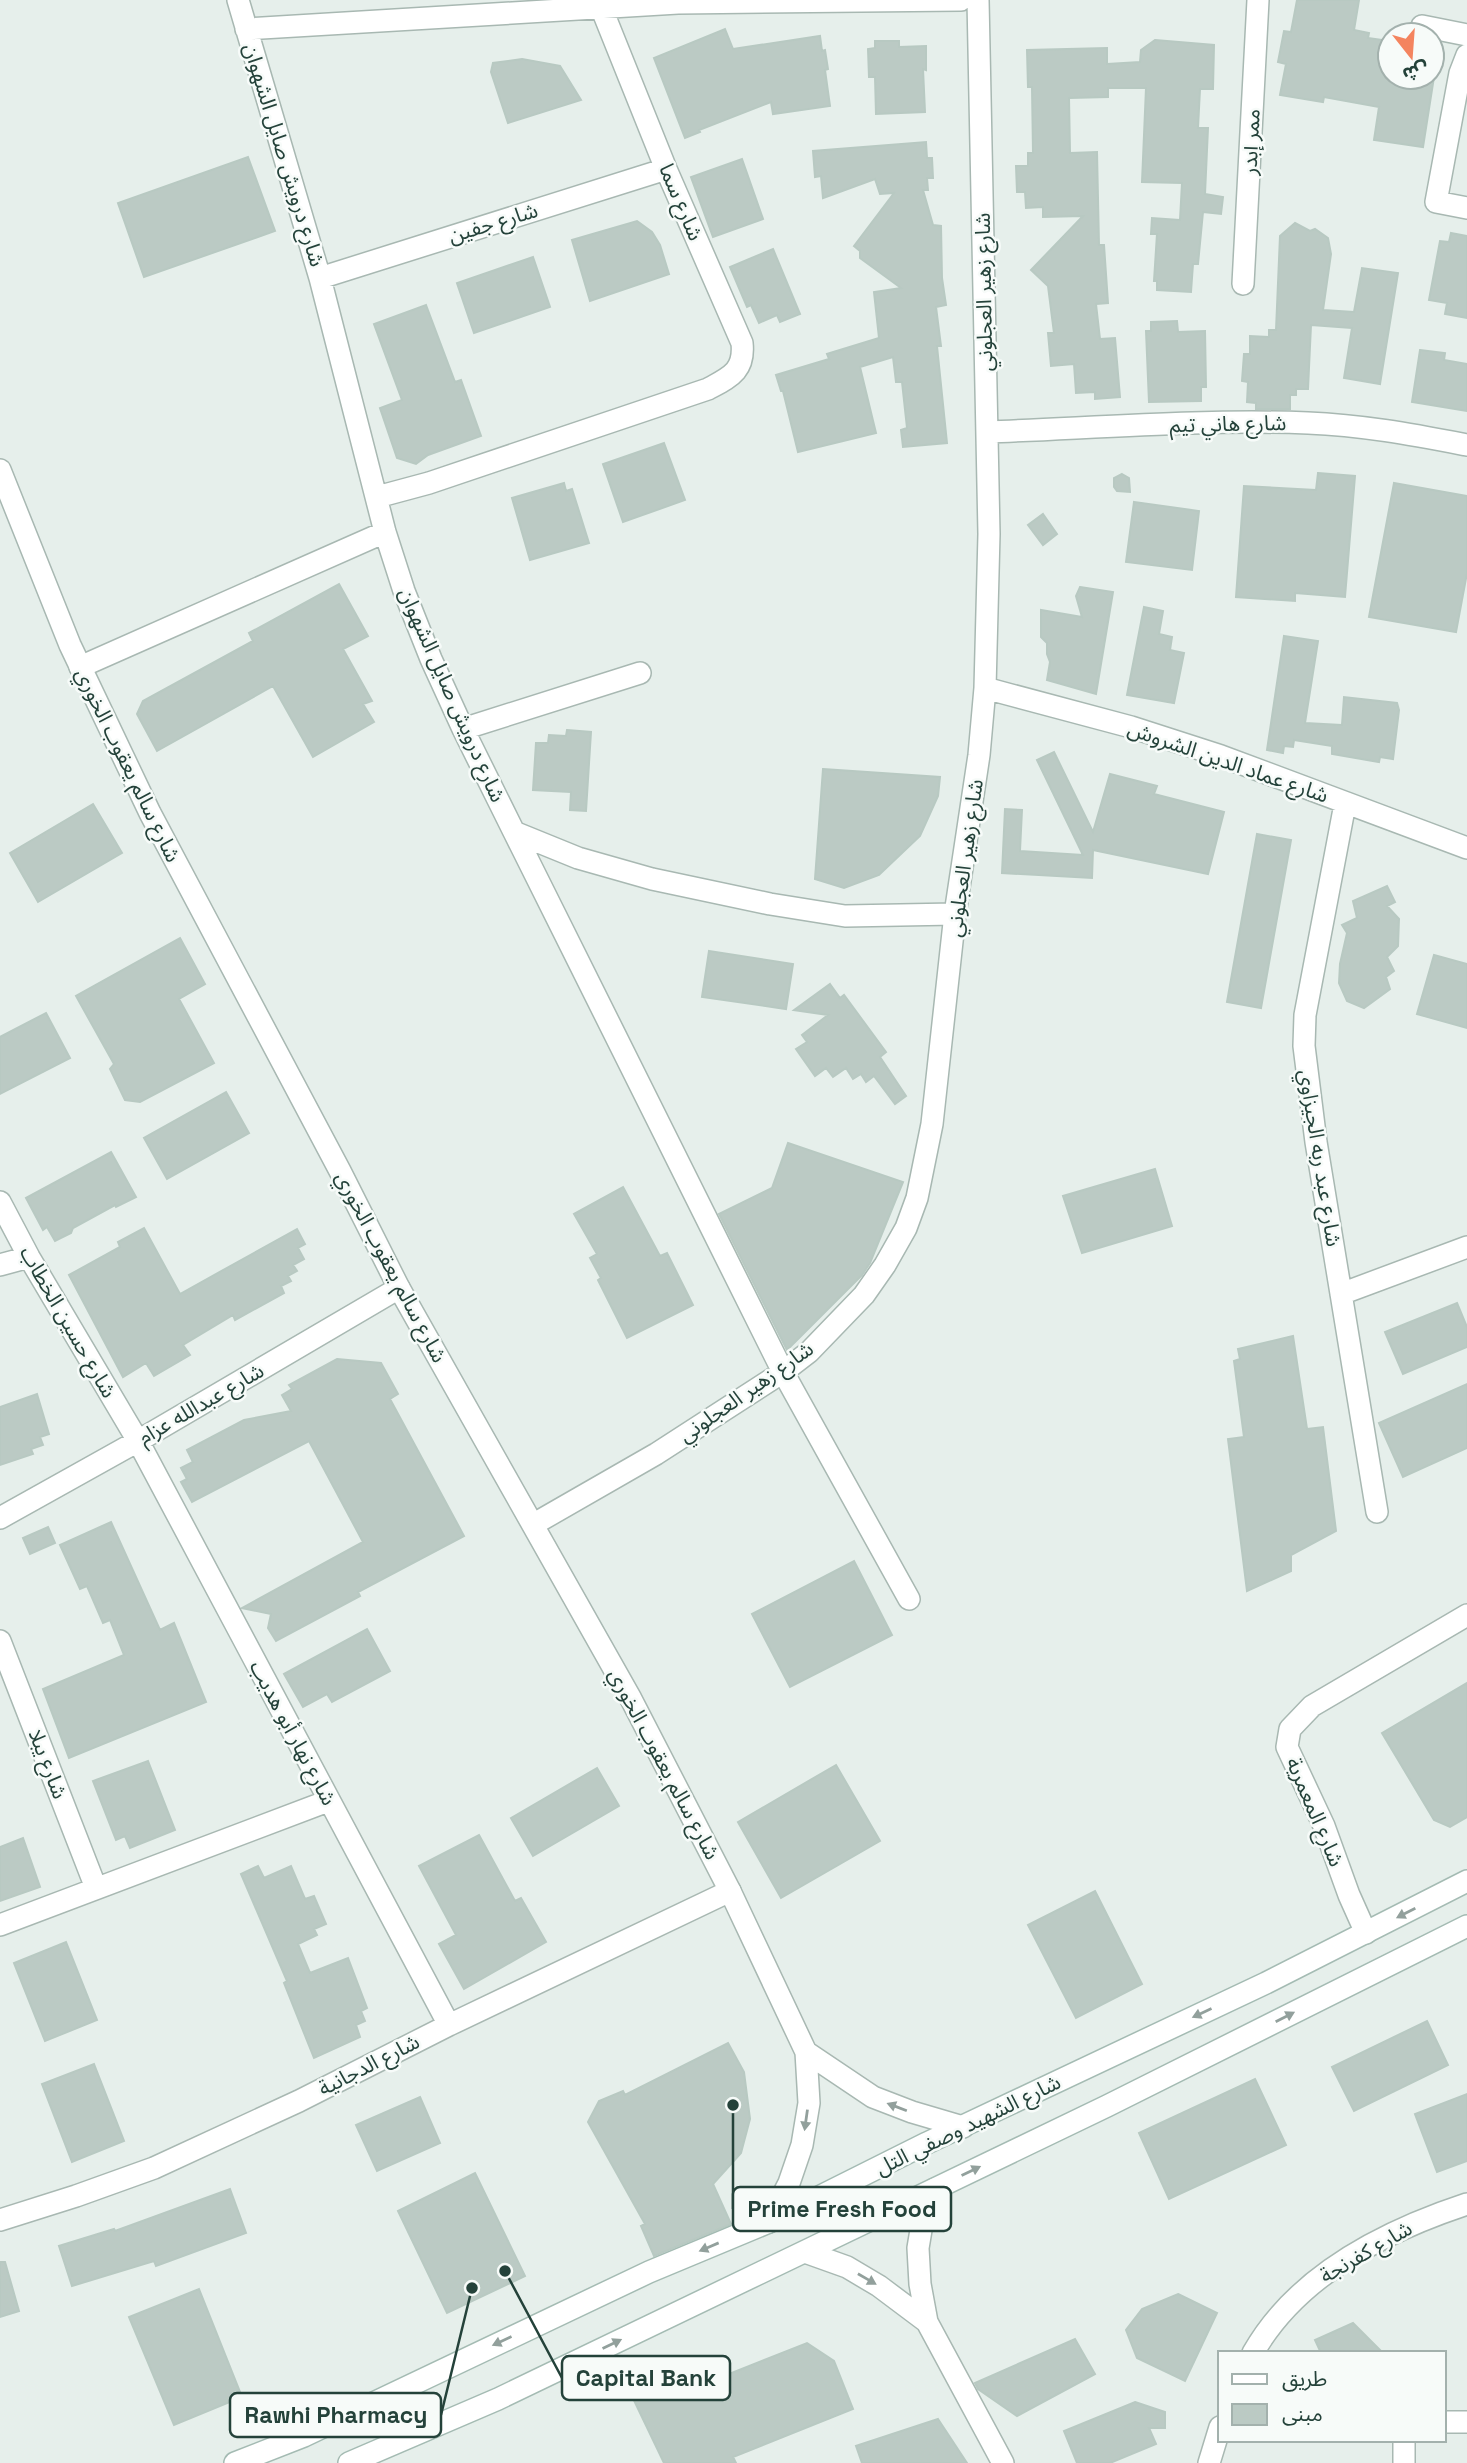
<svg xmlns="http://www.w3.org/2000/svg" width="1467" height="2463" font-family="'Space Grotesk','Noto Sans Arabic',sans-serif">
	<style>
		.building { fill: #bbcac4; stroke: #b8c9c2; stroke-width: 2 }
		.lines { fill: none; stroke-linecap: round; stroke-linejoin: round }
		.minor-casing { stroke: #a8b8b2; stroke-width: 24 }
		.tertiary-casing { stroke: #a8b8b2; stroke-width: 24 }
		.secondary-casing { stroke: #a4bbb3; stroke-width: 24 }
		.minor { stroke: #fff; stroke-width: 21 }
		.tertiary { stroke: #fff; stroke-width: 21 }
		.secondary { stroke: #fff; stroke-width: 21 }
		.oneway { fill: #92a09c }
		.labels { text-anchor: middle; stroke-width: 5; stroke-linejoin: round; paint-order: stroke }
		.street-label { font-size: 21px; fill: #24423a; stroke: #f7fbf9 }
		.leader { fill: none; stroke: #24423a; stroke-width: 2.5 }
		.callout-dot { fill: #24423a; stroke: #f7fbf9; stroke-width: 2.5 }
		.callout { fill: #f7fbf9; stroke: #24423a; stroke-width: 2.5 }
		.callout-label { font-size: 23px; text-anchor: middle; font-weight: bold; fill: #24423a }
	</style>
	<rect width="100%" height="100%" fill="#e6efeb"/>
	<path class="building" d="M 1297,0 L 1359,0 L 1354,30 L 1369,33 L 1368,38 L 1390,41 L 1390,77 L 1434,77 L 1423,147 L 1374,140 L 1379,107 L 1324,97 L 1323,102 L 1280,95 L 1286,64 L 1278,62 L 1284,31 L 1291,32 Z
		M 725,29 L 733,49 L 820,36 L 822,51 L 825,50 L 828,69 L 825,70 L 830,106 L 773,114 L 771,102 L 699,130 L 700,132 L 685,138 L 654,58 Z
		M 1155,40 L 1214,45 L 1213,89 L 1200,89 L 1198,128 L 1208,128 L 1205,194 L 1223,197 L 1221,214 L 1203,212 L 1198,264 L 1193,264 L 1191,292 L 1157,290 L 1157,281 L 1154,281 L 1157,234 L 1151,234 L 1152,218 L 1180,220 L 1182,183 L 1142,182 L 1146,88 L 1108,88 L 1108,97 L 1069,98 L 1070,153 L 1097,152 L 1099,245 L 1104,245 L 1108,303 L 1096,304 L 1100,339 L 1115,338 L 1120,397 L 1095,399 L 1095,392 L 1076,393 L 1074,364 L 1051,366 L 1048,333 L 1054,333 L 1048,286 L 1031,270 L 1083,216 L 1043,217 L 1043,207 L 1026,208 L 1025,192 L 1017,192 L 1016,166 L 1028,166 L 1028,153 L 1033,153 L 1032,87 L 1028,87 L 1027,50 L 1107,48 L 1107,64 L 1140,62 L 1141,50 Z
		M 875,41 L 899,41 L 899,47 L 926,46 L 926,70 L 923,69 L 925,112 L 876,114 L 875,77 L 869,77 L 868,49 L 875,48 Z
		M 522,59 L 560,66 L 581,100 L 508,123 L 491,72 L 493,63 Z
		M 926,142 L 927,158 L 932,158 L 933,178 L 927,178 L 928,190 L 923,190 L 933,225 L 941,226 L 942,278 L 946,305 L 936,307 L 941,346 L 937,346 L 947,443 L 903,447 L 901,430 L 907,428 L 902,382 L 896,382 L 893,357 L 860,367 L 876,433 L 798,452 L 783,391 L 781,391 L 776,375 L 829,359 L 827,354 L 879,338 L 874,292 L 901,288 L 860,258 L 860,251 L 854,246 L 894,193 L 880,194 L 875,179 L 823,198 L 821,176 L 815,177 L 813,151 Z
		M 248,157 L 275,231 L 144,277 L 118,203 Z
		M 742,159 L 763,219 L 713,237 L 691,177 Z
		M 637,221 L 652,232 L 660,245 L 669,274 L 590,301 L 572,240 Z
		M 1295,223 L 1310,231 L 1315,229 L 1328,238 L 1331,254 L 1323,310 L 1354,312 L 1362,268 L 1398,273 L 1380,384 L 1344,378 L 1352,328 L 1311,325 L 1308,389 L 1296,389 L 1296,395 L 1290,395 L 1290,409 L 1256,409 L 1256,403 L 1247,402 L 1248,382 L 1242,381 L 1244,354 L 1250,354 L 1250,336 L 1269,337 L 1269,330 L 1276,330 L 1280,236 Z
		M 1451,233 L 1467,236 L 1467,318 L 1445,314 L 1447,303 L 1429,300 L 1440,241 L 1449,242 Z
		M 773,249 L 800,314 L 780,322 L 777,315 L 759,323 L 751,305 L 747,307 L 730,267 Z
		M 533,257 L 550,307 L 474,333 L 457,283 Z
		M 426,305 L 455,382 L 461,380 L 481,436 L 428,455 L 416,464 L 397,458 L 380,408 L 402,400 L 374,324 Z
		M 1177,321 L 1178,332 L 1205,331 L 1206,387 L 1201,387 L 1201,401 L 1149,402 L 1146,331 L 1151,331 L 1151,322 Z
		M 1420,350 L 1445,353 L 1444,360 L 1467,364 L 1467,411 L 1412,402 Z
		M 664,443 L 685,500 L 623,522 L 603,464 Z
		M 1318,473 L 1355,476 L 1345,597 L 1295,593 L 1295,601 L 1236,597 L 1244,486 L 1316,490 Z
		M 1122,474 L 1129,478 L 1130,492 L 1117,491 L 1114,487 L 1114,478 Z
		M 564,483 L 566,491 L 572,489 L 589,543 L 530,560 L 512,498 Z
		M 1394,483 L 1467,496 L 1467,573 L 1456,632 L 1369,617 Z
		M 1134,502 L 1199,511 L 1192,570 L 1126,562 Z
		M 1043,514 L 1057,534 L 1043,545 L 1028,525 Z
		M 339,584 L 368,636 L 343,649 L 372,701 L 363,704 L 374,722 L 313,757 L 273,686 L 157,751 L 137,714 L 143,701 L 253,641 L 249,633 Z
		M 1080,587 L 1113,592 L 1096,694 L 1047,680 L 1050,662 L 1047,654 L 1047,643 L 1041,637 L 1041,610 L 1082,617 L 1076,596 Z
		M 1144,607 L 1163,611 L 1159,634 L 1172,637 L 1170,650 L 1184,653 L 1174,703 L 1127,695 Z
		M 1284,636 L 1318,641 L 1305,723 L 1342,725 L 1344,697 L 1397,703 L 1399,710 L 1393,759 L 1380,757 L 1379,762 L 1332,754 L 1332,746 L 1294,740 L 1293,747 L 1284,746 L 1283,753 L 1267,750 Z
		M 567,730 L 591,732 L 586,811 L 570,810 L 571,792 L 533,790 L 536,743 L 548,743 L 549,735 L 566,736 Z
		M 1054,752 L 1093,832 L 1110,774 L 1157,786 L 1154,794 L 1224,812 L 1208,874 L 1093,850 L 1092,878 L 1002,873 L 1005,809 L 1022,810 L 1020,851 L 1083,855 L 1037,760 Z
		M 823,769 L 940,777 L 938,796 L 920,836 L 879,875 L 844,888 L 815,879 Z
		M 93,804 L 122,853 L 38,902 L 10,853 Z
		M 1257,834 L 1291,840 L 1261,1008 L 1227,1002 Z
		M 1387,886 L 1395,902 L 1387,906 L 1399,919 L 1398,946 L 1387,957 L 1394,971 L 1386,977 L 1390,989 L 1364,1008 L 1347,1001 L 1339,983 L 1340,964 L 1347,933 L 1342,925 L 1357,918 L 1353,901 Z
		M 180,938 L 205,984 L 179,999 L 214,1063 L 140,1102 L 125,1100 L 110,1069 L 114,1064 L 76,996 Z
		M 709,951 L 793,964 L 786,1009 L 702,997 Z
		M 1434,955 L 1467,964 L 1467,1028 L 1417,1014 Z
		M 830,984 L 840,998 L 844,995 L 886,1052 L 880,1057 L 906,1096 L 895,1104 L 874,1076 L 866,1082 L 861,1074 L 853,1079 L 846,1068 L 833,1077 L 826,1068 L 815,1076 L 796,1049 L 807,1042 L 802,1035 L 828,1015 L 794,1010 Z
		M 46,1013 L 70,1058 L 0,1094 L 0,1037 Z
		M 226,1092 L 249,1133 L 167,1179 L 144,1138 Z
		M 788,1143 L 903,1182 L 870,1263 L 862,1275 L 787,1350 L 719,1214 L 772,1188 Z
		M 111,1152 L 136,1197 L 116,1207 L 115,1205 L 73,1228 L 71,1233 L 55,1241 L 47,1227 L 43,1230 L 26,1198 Z
		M 1155,1169 L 1172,1226 L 1082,1253 L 1063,1196 Z
		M 623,1187 L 660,1256 L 667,1253 L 693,1305 L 627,1338 L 598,1280 L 601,1278 L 590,1258 L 597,1254 L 574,1214 Z
		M 144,1228 L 180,1294 L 297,1229 L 305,1244 L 298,1248 L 304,1259 L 293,1265 L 297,1271 L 288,1276 L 291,1281 L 281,1286 L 284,1293 L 235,1320 L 233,1315 L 183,1345 L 190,1355 L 154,1376 L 146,1363 L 123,1377 L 69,1275 L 120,1247 L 118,1242 Z
		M 1457,1303 L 1467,1327 L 1467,1347 L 1403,1374 L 1385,1332 Z
		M 1293,1336 L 1307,1429 L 1323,1427 L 1336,1531 L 1291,1555 L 1291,1571 L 1247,1591 L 1228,1439 L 1244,1437 L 1234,1361 L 1240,1359 L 1238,1349 Z
		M 337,1359 L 381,1363 L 398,1394 L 390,1399 L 464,1536 L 358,1592 L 360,1596 L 276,1641 L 268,1628 L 271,1614 L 242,1608 L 363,1542 L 309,1441 L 192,1502 L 181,1482 L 187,1479 L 181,1468 L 193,1462 L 187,1450 L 244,1420 L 291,1411 L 282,1395 L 292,1389 L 289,1385 Z
		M 1467,1384 L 1467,1448 L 1403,1477 L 1379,1423 Z
		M 37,1394 L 49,1434 L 40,1437 L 43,1445 L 31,1449 L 33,1454 L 0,1465 L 0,1407 Z
		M 111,1522 L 160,1630 L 174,1623 L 206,1702 L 69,1758 L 43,1689 L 124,1655 L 110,1620 L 103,1623 L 87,1586 L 80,1589 L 60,1545 Z
		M 48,1527 L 55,1543 L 30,1554 L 23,1538 Z
		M 854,1561 L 892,1635 L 790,1687 L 752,1614 Z
		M 367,1629 L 390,1671 L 332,1702 L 327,1694 L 303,1707 L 284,1674 Z
		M 1467,1683 L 1467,1817 L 1450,1827 L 1434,1820 L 1382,1733 Z
		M 148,1761 L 175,1830 L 130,1848 L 125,1836 L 116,1840 L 93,1781 Z
		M 836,1765 L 880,1841 L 781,1898 L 738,1822 Z
		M 597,1768 L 619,1806 L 533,1856 L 511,1818 Z
		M 479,1835 L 515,1901 L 521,1898 L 546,1942 L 464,1989 L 439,1944 L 456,1935 L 419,1866 Z
		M 23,1838 L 40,1887 L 0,1901 L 0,1847 Z
		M 258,1866 L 264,1878 L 291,1866 L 305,1899 L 314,1896 L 326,1924 L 314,1929 L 317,1935 L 298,1944 L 310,1973 L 348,1958 L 367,2008 L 361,2011 L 365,2021 L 356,2025 L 360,2037 L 314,2058 L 284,1983 L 287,1981 L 241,1874 Z
		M 1095,1891 L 1142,1984 L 1076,2018 L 1028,1925 Z
		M 66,1942 L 97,2020 L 45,2041 L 14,1963 Z
		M 1427,2021 L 1448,2065 L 1354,2111 L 1332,2067 Z
		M 728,2043 L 744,2072 L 750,2119 L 741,2153 L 713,2184 L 731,2224 L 654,2256 L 641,2226 L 645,2224 L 588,2122 L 599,2101 L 623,2091 L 625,2095 Z
		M 94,2064 L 124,2141 L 72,2162 L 42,2084 Z
		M 1255,2079 L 1286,2145 L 1169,2199 L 1139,2133 Z
		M 1467,2094 L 1467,2161 L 1437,2172 L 1415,2114 Z
		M 420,2097 L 440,2143 L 377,2171 L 356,2125 Z
		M 475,2173 L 525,2276 L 447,2313 L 398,2211 Z
		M 230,2189 L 246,2233 L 156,2266 L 154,2261 L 72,2286 L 59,2246 L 114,2229 L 115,2231 Z
		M 0,2262 L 5,2262 L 19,2311 L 0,2317 Z
		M 199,2289 L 242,2397 L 174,2425 L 129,2317 Z
		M 1178,2294 L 1217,2313 L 1185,2381 L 1137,2358 L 1126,2330 L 1142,2309 Z
		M 1353,2323 L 1383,2353 L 1321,2353 L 1315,2340 Z
		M 1075,2339 L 1095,2374 L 1017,2416 L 978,2389 L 975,2383 Z
		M 807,2343 L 834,2361 L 853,2409 L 733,2457 L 736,2463 L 664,2463 L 629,2390 L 687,2363 L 699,2386 Z
		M 1135,2402 L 1165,2412 L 1165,2428 L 1149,2428 L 1156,2444 L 1110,2463 L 1077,2463 L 1064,2431 Z
		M 938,2419 L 967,2463 L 862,2463 L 856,2446 Z"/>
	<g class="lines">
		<defs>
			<path id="minor" d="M 238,0 L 320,278 L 385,532 L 404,591 L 431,659 L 463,729 L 514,832 L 578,858 L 652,879 L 770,904 L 845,916 L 955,914
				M 1422,26 L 1467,35
				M 246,29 L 678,3 L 961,0
				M 1467,55 L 1460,73 L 1436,202 L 1467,208
				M 320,278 L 666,169
				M 1243,284 L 1258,0
				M 987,432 C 1094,428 1201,419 1308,423 C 1362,425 1414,435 1467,445
				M 377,497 L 429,483 L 708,389 C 730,377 745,371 742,343 L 666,169 L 601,7
				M 80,667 L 385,532
				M 985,688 L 1131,727 L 1221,756 L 1467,848
				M 463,729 L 640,673
				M 1345,804 L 1305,1015 L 1304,1046 L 1316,1142 L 1377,1512
				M 514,832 L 783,1372 L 909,1599
				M 0,1202 L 29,1257 L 138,1441 L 449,2025
				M 0,1265 L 29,1257
				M 1341,1294 L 1467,1247
				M 0,1518 L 138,1441 L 399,1288
				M 534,1524 L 656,1454 L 783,1372 L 809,1352 L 864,1295 L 885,1265 L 906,1228 L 917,1198 L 932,1124 L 955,914 L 979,755 L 985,688 L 989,534 L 978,0
				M 0,1641 L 96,1888
				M 0,1925 L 328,1801
				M 1366,1933 L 1349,1895 L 1324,1826 L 1287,1747 L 1290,1729 L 1312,1706 L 1467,1615
				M 0,2220 L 76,2196 L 154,2168 L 299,2101 L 449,2025 L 730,1891
				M 1253,2353 C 1297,2275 1385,2231 1467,2204
				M 1444,2422 L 1467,2422
				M 1209,2463 L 1220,2427
				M 1404,2463 L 1404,2440"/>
			<path id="tertiary" d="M 0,470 L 70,645 L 150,813 L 340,1171 L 399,1288 L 631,1699 L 730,1891 L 806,2052 L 809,2103 L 802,2145 L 789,2183 L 769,2222
				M 806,2052 L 873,2097 L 912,2112 L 963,2127
				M 935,2189 L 923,2218 L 918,2248 L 920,2284 L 927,2322 L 1003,2463
				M 805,2252 L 847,2267 L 879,2286 L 927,2322"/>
			<path id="secondary" d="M 235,2463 L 304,2436 L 649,2272 L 769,2222 L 927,2143 L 1266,1983 L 1467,1881
				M 349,2463 L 498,2399 L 1107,2106 L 1467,1926"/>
		</defs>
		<use href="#minor" class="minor-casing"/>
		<use href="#tertiary" class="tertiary-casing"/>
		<use href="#secondary" class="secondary-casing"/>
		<use href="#minor" class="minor"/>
		<use href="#tertiary" class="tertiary"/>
		<use href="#secondary" class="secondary"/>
	</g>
	<defs><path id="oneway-solid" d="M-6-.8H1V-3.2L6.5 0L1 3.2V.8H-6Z" transform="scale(1.75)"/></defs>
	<g class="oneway">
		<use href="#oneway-solid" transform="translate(1406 1913) rotate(153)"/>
		<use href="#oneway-solid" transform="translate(1202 2013) rotate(155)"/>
		<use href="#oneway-solid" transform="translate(1285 2017) rotate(-27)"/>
		<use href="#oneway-solid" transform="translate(897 2107) rotate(-159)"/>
		<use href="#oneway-solid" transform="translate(806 2120) rotate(98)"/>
		<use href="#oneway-solid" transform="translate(971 2171) rotate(-26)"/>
		<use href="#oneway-solid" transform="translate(709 2247) rotate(157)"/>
		<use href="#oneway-solid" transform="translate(867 2279) rotate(30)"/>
		<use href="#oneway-solid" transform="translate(502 2341) rotate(155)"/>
		<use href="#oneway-solid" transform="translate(612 2344) rotate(-26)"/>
	</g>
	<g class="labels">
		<g class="street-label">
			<text transform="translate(1251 142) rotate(-87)" y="7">ممر إبدر</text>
			<text transform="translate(284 155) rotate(73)" y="7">شارع درويش صايل الشهوان</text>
			<text transform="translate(681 202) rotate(67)" y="7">شارع سما</text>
			<text transform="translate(493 223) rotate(-17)" y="7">شارع جفين</text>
			<text transform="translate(984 292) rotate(-91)" y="7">شارع زهير العجلوني</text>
			<text transform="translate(1228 424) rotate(-1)" y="7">شارع هاني تيم</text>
			<text transform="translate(452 695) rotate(66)" y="7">شارع درويش صايل الشهوان</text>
			<text transform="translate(1228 762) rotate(19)" y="7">شارع عماد الدين الشروش</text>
			<text transform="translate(128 765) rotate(64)" y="7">شارع سالم يعقوب الخوري</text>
			<text transform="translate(965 858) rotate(-82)" y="7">شارع زهير العجلوني</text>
			<text transform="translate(1320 1158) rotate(81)" y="7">شارع عبد ربه الجيزاوي</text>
			<text transform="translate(391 1267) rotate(62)" y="7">شارع سالم يعقوب الخوري</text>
			<text transform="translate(68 1322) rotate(60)" y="7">شارع حسين الخطاب</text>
			<text transform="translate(746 1392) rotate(-35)" y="7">شارع زهير العجلوني</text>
			<text transform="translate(201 1404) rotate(-30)" y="7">شارع عبدالله عزام</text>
			<text transform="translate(293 1733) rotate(62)" y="7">شارع نهار أبو هديب</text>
			<text transform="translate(48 1764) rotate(69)" y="7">شارع يبلا</text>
			<text transform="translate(664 1764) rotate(62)" y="7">شارع سالم يعقوب الخوري</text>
			<text transform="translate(1315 1812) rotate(67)" y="7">شارع المعمرية</text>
			<text transform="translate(369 2065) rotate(-27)" y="7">شارع الدجانية</text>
			<text transform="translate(968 2125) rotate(-26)" y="7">شارع الشهيد وصفي التل</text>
			<text transform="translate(1366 2252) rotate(-30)" y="7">شارع كفرنجة</text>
		</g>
	</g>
	<path class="leader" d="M733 2105L733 2209M505 2271L562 2378M472 2288L441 2415"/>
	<g class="callout-dot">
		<circle cx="733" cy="2105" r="7"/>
		<circle cx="505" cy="2271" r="7"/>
		<circle cx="472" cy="2288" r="7"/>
	</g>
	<g class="callout">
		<rect x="733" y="2187" width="218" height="44" rx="7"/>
		<rect x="562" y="2356" width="168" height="44" rx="7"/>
		<rect x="230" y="2393" width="211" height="44" rx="7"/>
	</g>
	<g class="callout-label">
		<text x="842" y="2217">Prime Fresh Food</text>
		<text x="646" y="2386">Capital Bank</text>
		<text x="336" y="2423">Rawhi Pharmacy</text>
	</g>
	<rect x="1218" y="2351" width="228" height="91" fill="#f7fbf9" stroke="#a3b1ad" stroke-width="2"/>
	<rect x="1232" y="2374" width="35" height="10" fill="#ffffff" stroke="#a3b1ad" stroke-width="2"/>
	<text x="1282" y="2386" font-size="21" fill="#24423a">طريق</text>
	<rect x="1232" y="2404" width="35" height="21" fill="#bbcac4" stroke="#a3b1ad" stroke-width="2"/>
	<text x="1282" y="2421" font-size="21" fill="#24423a">مبنى</text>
	<g transform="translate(1411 56) rotate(163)"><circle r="33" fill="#f7fbf9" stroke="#a3b1ad" stroke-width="2"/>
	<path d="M0-5L12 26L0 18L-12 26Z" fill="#f4845f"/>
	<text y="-10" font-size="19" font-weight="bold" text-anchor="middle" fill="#24423a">ش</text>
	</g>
</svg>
